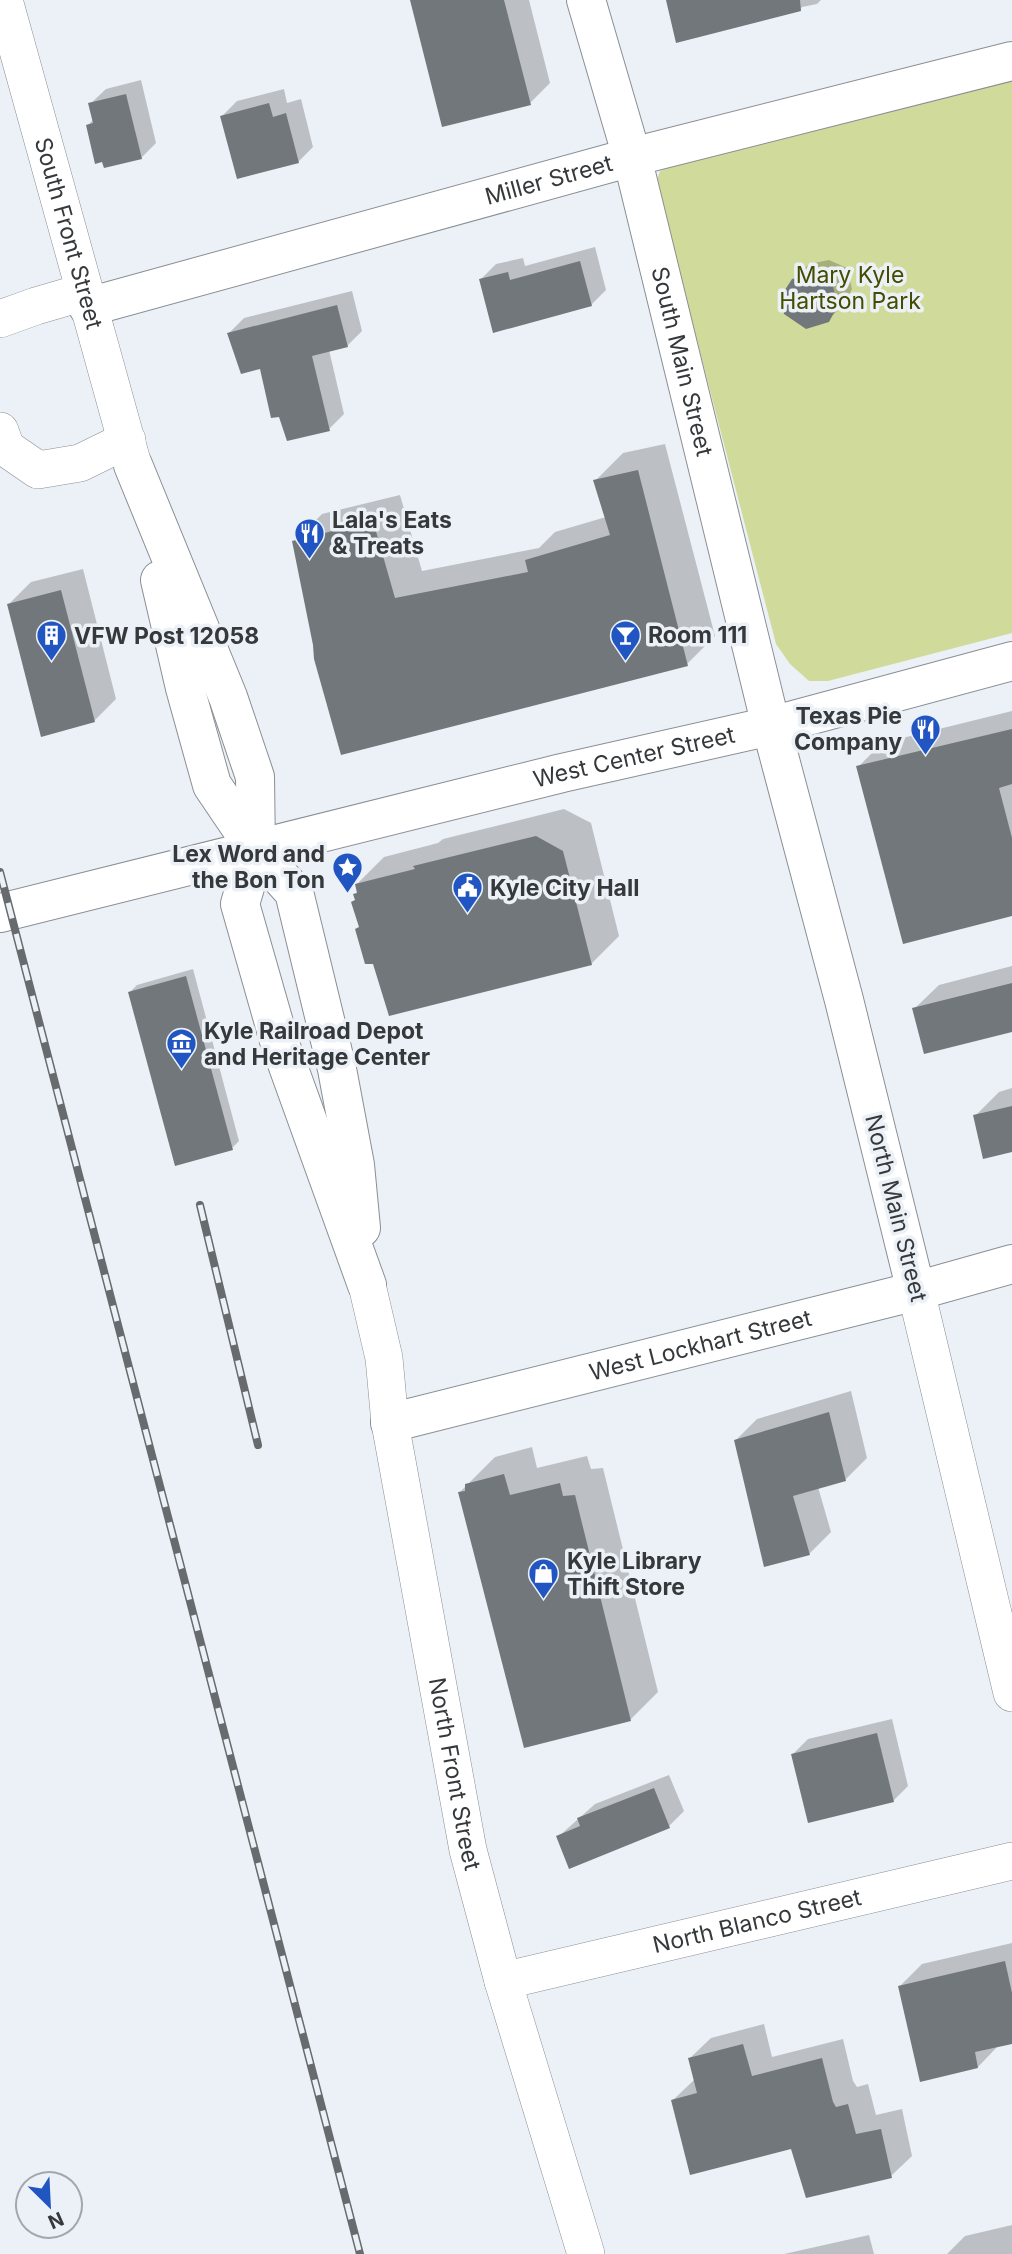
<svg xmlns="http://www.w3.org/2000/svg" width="1012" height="2254" font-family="Inter,sans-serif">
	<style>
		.green { fill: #d0db9b }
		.shadow { fill: #0003 }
		.building { fill: #71777b }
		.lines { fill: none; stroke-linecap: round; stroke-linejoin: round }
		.street-casing { stroke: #8a8f94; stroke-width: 38 }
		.secondary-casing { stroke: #8a8f94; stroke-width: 40 }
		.street { stroke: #fff; stroke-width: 37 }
		.secondary { stroke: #fff; stroke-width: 38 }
		.rail-casing { stroke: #676b6e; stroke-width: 8 }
		.rail { stroke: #ebf1f7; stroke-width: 5; stroke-dasharray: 16; stroke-linecap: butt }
		.labels { text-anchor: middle; stroke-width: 7; stroke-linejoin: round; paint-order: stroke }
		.street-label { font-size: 23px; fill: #36393b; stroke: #ebf1f7 }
		.park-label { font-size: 23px; fill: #444c00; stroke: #ebf1f7 }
		.poi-label { font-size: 23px; font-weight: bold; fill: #36393b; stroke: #ebf1f7; text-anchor: start }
	</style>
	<rect width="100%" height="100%" fill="#ebf1f7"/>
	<path class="green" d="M 1012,78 L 1012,633 L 828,681 L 809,681 L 790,664 L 776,644 L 656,183 L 660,171 L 673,165 Z"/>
	<path class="shadow" d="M 412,0 L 529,0 L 550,83 L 530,103 Z
		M 667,0 L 821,0 L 817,4 L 802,7 L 798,12 Z
		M 141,80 L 156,143 L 141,158 L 88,125 L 94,119 L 90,104 L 106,89 Z
		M 284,89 L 287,103 L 301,99 L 313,147 L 298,162 L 222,116 L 237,101 Z
		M 595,247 L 606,290 L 591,305 L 481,279 L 496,264 L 523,258 L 525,266 Z
		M 829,260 L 847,268 L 852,289 L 844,304 L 828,320 L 793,280 L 809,264 Z
		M 352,291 L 362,331 L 347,346 L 329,350 L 344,414 L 329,429 L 261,367 L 229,333 L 244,318 Z
		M 665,444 L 715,636 L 687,664 L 315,645 L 294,542 L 322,514 L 400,495 L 422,571 L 539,548 L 555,532 L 606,517 L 595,481 L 623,453 Z
		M 83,569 L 116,699 L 94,721 L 9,604 L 31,582 Z
		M 1012,711 L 1012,914 L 858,767 L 882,743 Z
		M 564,809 L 591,823 L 619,936 L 591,964 L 361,926 L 355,894 L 358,891 L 357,884 L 384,857 L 438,843 L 443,839 Z
		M 1012,966 L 1012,1030 L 914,1009 L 939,985 Z
		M 193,969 L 239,1141 L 232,1148 L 130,992 L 137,985 Z
		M 1012,1088 L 1012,1150 L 975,1116 L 999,1092 Z
		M 851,1391 L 867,1458 L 845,1480 L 818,1487 L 831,1532 L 809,1554 L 735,1441 L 757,1419 Z
		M 532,1447 L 537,1468 L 587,1456 L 591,1469 L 603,1468 L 658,1692 L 630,1720 L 460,1492 L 495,1457 Z
		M 892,1719 L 908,1786 L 893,1801 L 793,1754 L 808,1739 Z
		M 669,1775 L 684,1811 L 669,1826 L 558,1837 L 595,1804 Z
		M 1012,1943 L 1012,2042 L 999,2045 L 978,2067 L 900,1986 L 922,1964 Z
		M 764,2024 L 772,2057 L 843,2039 L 853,2081 L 857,2087 L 868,2084 L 876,2115 L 902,2109 L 912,2156 L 891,2176 L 792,2147 L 673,2100 L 694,2080 L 690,2058 L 711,2038 Z
		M 1012,2225 L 1012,2254 L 947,2254 L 965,2236 Z
		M 869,2235 L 874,2254 L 784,2254 Z"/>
	<path class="building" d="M 410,0 L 504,0 L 531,105 L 442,127 Z
		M 666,0 L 800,0 L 801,11 L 676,43 Z
		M 126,94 L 142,159 L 104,168 L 102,162 L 95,164 L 86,125 L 93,123 L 88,103 Z
		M 269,103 L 273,117 L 286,113 L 299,163 L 237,179 L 220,116 Z
		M 580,261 L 592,306 L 493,333 L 479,279 L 508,272 L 510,280 Z
		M 813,274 L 832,283 L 838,305 L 829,322 L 806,329 L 784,314 L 781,296 L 792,279 Z
		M 337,305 L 348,347 L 312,356 L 330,431 L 287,441 L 279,417 L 271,418 L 260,369 L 241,374 L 227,333 Z
		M 638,470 L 688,666 L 341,755 L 314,659 L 313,645 L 292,541 L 373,521 L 395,598 L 528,572 L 525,560 L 610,535 L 593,480 Z
		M 61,590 L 95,722 L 41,737 L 7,604 Z
		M 1012,729 L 1012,784 L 999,788 L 1012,838 L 1012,916 L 903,944 L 856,766 Z
		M 536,836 L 563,851 L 592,965 L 389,1016 L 373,964 L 365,964 L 355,929 L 359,927 L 351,902 L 355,900 L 353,894 L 357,893 L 355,884 L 415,869 L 413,866 Z
		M 186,976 L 233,1150 L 175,1166 L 128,992 Z
		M 1012,983 L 1012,1032 L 924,1054 L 912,1008 Z
		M 1012,1106 L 1012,1152 L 983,1159 L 973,1115 Z
		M 829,1412 L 846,1481 L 793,1496 L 810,1555 L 764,1567 L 734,1440 Z
		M 504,1474 L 510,1495 L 560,1483 L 563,1496 L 575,1495 L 631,1721 L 524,1748 L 458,1492 L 465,1491 L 465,1484 Z
		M 877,1733 L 894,1802 L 808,1823 L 791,1754 Z
		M 654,1788 L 670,1828 L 569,1869 L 556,1836 L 580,1826 L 577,1818 Z
		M 1005,1961 L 1012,1993 L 1012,2044 L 975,2052 L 978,2068 L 920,2082 L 898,1986 Z
		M 743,2044 L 752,2076 L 822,2058 L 833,2102 L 836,2107 L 848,2104 L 856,2134 L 881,2129 L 892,2178 L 806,2198 L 791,2149 L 690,2175 L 671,2100 L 697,2093 L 688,2058 Z"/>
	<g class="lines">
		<defs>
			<g id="street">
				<path id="s1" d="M 4,0 L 133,465"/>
				<path d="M 0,319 L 36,306 L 84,292"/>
				<path d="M 0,431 L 6,448 L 38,470 L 80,463 L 127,440"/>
				<path id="s2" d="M 367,1285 L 384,1358 L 390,1423 L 468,1850 L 503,1981 L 586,2254"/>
				<path d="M 916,1291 L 1012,1693"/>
				<path id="s3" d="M 503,1981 L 1012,1861"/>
			</g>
			<g id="secondary">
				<path id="s4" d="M 586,0 L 632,157 L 771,726 L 844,1000 L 916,1291"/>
				<path id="s5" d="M 88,307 L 632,157 L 1012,61"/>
				<path d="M 133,465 L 228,697 L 255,777 L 256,850 L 240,904 L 280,1044 L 367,1285"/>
				<path d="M 160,580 L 185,688 L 212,785 L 256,850 L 294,892 L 337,1069 L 355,1165 L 361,1228"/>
				<path id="s6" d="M 0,913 L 562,773 L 771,726 L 1012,661"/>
				<path id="s7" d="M 390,1423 L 916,1291 L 1012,1264"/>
			</g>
		</defs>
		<use href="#street" class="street-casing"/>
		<use href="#secondary" class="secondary-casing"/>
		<use href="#street" class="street"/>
		<use href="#secondary" class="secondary"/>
		<defs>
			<path id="rail" d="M 0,872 L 360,2254
				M 200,1205 L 258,1445"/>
		</defs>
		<use href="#rail" class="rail-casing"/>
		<use href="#rail" class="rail"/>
	</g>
	<defs>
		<symbol id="restaurant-pin" viewBox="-11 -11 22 30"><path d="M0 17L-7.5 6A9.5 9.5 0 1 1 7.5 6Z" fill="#2055c2" stroke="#ebf1f7"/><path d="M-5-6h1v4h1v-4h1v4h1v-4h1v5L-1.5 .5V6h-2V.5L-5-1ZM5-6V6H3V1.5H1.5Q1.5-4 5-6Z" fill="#fff"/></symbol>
		<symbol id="bar-pin" viewBox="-11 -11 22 30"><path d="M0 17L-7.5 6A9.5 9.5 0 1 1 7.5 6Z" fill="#2055c2" stroke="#ebf1f7"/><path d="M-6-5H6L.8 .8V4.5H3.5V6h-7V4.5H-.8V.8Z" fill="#fff"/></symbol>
		<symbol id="building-pin" viewBox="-11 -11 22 30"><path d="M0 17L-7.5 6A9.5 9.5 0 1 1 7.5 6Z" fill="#2055c2" stroke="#ebf1f7"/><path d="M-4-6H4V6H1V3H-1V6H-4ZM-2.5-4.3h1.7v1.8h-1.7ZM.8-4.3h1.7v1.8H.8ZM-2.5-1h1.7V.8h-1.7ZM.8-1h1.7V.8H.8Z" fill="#fff"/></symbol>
		<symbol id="sight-pin" viewBox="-11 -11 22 30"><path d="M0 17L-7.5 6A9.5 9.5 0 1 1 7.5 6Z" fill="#2055c2" stroke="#ebf1f7"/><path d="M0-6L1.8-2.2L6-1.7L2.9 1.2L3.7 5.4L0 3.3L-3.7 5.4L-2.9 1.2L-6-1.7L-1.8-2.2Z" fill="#fff"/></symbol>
		<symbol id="civic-pin" viewBox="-11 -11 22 30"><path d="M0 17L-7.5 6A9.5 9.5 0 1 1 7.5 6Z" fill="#2055c2" stroke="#ebf1f7"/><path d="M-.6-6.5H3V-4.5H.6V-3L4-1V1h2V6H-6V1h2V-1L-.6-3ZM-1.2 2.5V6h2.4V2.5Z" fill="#fff"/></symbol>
		<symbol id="museum-pin" viewBox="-11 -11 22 30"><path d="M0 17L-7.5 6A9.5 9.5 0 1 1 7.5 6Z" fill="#2055c2" stroke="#ebf1f7"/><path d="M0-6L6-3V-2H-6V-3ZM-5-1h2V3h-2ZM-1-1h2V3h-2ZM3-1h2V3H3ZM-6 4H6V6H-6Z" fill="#fff"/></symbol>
		<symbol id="shop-pin" viewBox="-11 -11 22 30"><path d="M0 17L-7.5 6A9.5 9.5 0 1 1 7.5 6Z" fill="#2055c2" stroke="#ebf1f7"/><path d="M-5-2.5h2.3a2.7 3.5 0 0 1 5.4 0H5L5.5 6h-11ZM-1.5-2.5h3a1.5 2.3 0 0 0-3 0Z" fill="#fff"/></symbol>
	</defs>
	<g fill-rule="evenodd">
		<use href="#restaurant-pin" x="292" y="516" width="35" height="47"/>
		<use href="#bar-pin" x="608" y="618" width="35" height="47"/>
		<use href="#building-pin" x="34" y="618" width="35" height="47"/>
		<use href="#restaurant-pin" x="908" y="712" width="35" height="47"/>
		<use href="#sight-pin" x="330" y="850" width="35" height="47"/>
		<use href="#civic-pin" x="450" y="870" width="35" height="47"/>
		<use href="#museum-pin" x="164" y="1026" width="35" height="47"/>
		<use href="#shop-pin" x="526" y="1556" width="35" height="47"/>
	</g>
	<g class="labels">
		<g class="street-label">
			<text dy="8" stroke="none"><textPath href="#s5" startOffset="478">Miller Street</textPath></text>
			<text dy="8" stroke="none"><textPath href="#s1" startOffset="242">South Front Street</textPath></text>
			<text dy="8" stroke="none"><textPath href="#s4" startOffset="374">South Main Street</textPath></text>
			<text dy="8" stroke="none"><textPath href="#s6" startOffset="653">West Center Street</textPath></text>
			<text transform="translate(896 1208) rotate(76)" y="8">North Main Street</text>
			<text dy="8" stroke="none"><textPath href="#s7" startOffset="320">West Lockhart Street</textPath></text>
			<text dy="8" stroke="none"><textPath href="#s2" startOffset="497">North Front Street</textPath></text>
			<text dy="8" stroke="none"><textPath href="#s3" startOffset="261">North Blanco Street</textPath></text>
		</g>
		<g class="park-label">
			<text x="850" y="283">Mary Kyle<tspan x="850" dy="26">Hartson Park</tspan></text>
		</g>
		<g class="poi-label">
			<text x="332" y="528">Lala's Eats<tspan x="332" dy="26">&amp; Treats</tspan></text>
			<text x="648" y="643">Room 111</text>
			<text x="74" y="644">VFW Post 12058</text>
			<text x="902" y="724" text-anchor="end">Texas Pie<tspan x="902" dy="26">Company</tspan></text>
			<text x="325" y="862" text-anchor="end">Lex Word and<tspan x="325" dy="26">the Bon Ton</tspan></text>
			<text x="490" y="896">Kyle City Hall</text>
			<text x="204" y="1039">Kyle Railroad Depot<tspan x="204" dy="26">and Heritage Center</tspan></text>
			<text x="567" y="1569">Kyle Library<tspan x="567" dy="26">Thift Store</tspan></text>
		</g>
	</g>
	<g transform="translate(49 2205) rotate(156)"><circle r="33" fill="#ebf1f7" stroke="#a3a7ac" stroke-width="2"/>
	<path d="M0-5L12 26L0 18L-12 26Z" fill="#2055c2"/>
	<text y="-10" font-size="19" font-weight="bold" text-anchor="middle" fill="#36393b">N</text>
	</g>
</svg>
